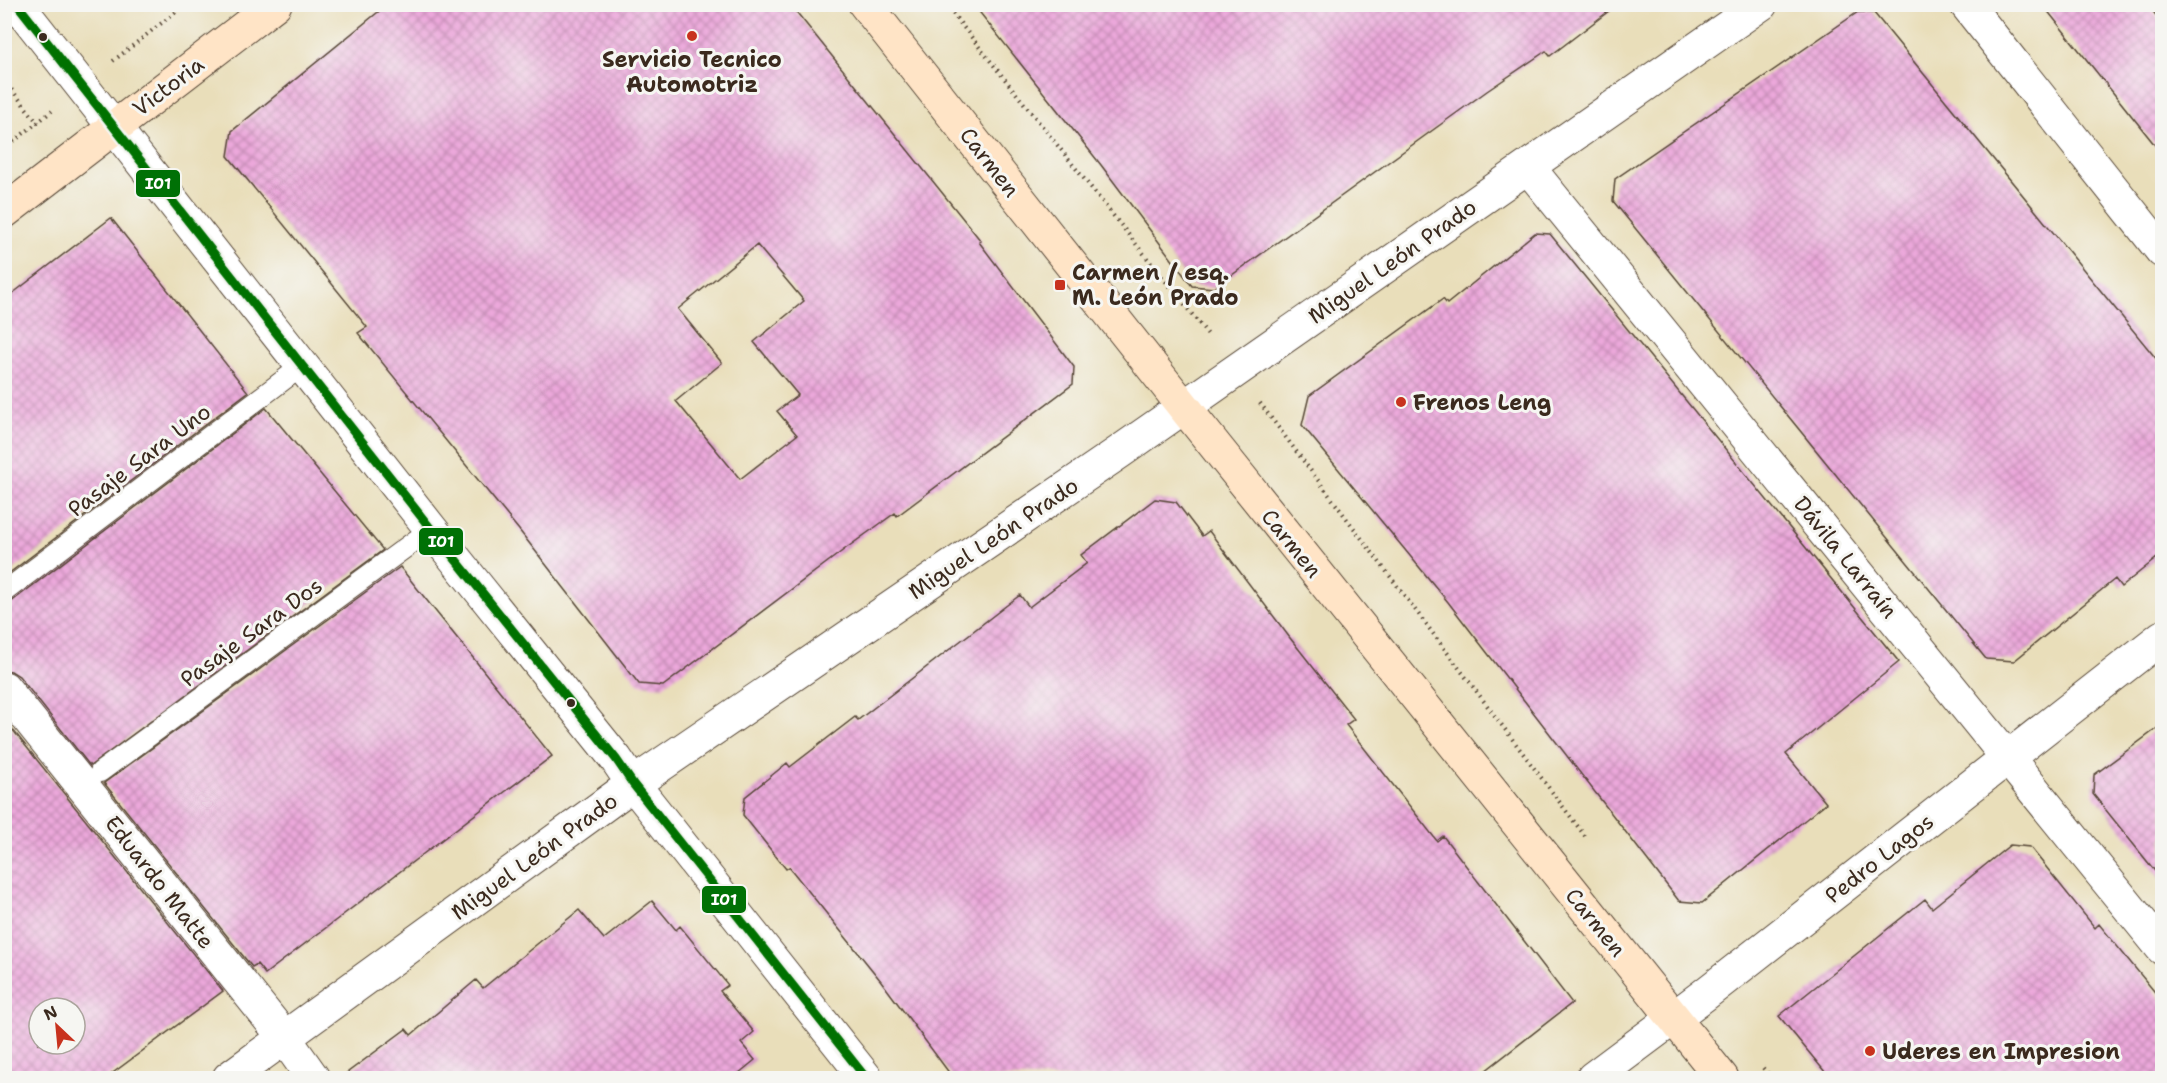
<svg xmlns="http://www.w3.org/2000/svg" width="2167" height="1083" font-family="'Shantell Sans',sans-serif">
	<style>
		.building { fill: url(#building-cross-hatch); fill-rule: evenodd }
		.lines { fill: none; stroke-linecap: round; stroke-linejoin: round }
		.lane-casing { stroke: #554535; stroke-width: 22 }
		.street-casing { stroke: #554535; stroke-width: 35 }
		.secondary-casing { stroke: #554535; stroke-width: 35 }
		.path { stroke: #554535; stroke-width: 4; stroke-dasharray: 1.5 4.5; stroke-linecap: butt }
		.lane { stroke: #fff; stroke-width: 20 }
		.street { stroke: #fff; stroke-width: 33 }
		.secondary { stroke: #ffe4c6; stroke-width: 33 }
		.bus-1-casing { stroke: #f6f6f2; stroke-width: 14 }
		.bus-1 { stroke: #007106; stroke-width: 9 }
		.poi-dot { fill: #c8321e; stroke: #f6f6f2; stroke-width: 2 }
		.bus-dot { fill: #3b2a1e; stroke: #f6f6f2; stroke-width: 2 }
		.labels { text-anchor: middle; stroke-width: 6; stroke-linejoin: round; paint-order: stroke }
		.poi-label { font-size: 22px; font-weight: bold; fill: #3b2a1e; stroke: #f6f6f2; text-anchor: start }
		.street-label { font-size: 22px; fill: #3b2a1e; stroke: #f6f6f2 }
		.line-badge { stroke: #f6f6f2; stroke-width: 2 }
		.badge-label { font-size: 16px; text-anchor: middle; font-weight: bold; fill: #fff }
	</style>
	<defs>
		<pattern id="building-cross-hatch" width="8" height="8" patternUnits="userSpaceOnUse" patternTransform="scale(1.5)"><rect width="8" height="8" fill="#eca8db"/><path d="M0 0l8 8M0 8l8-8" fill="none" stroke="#c089b1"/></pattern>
	</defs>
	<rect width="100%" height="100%" fill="#f6f6f2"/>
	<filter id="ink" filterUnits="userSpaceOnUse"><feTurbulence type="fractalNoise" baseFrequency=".0167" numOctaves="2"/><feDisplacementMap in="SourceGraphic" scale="12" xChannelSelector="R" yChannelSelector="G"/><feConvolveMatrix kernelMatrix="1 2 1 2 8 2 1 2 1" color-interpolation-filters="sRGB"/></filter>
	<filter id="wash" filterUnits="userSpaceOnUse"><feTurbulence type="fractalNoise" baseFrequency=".008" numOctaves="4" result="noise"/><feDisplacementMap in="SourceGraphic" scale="24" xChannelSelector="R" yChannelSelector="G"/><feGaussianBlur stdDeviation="1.35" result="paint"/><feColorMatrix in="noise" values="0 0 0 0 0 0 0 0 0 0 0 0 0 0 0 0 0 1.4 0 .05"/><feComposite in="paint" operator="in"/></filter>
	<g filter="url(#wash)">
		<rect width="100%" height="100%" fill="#e9deba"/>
		<g id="blocks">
			<path class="building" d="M 388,4 L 790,4 L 981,241 L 979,242 L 1074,367 L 1073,384 L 897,516 L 895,513 L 845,549 L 663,686 L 639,684 L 519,530 L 358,333 L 367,327 L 228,156 L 232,131 ZM 757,245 L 804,301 L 754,342 L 798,395 L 777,411 L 797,435 L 740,479 L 676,401 L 722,363 L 678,309 Z
				M 973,4 L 1618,4 L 1550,56 L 1546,51 L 1487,91 L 1214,288 L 1192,286 L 1101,165 Z
				M 2042,4 L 2147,4 L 2163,24 L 2163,155 Z
				M 1858,12 L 1874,13 L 2163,367 L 2163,553 L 2121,587 L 2115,579 L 2014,661 L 1986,659 L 1613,201 L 1615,179 Z
				M 111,218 L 248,392 L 4,577 L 4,300 Z
				M 1535,233 L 1550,234 L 1899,662 L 1786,754 L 1826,803 L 1702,903 L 1679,901 L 1448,602 L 1302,425 L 1309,396 L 1443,299 L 1447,304 Z
				M 266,408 L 383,550 L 90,766 L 19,676 L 11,671 L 4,670 L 4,604 L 11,602 Z
				M 1155,499 L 1176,502 L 1202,536 L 1209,531 L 1290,638 L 1354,719 L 1346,725 L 1437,841 L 1443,836 L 1572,1003 L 1476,1078 L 953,1078 L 881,981 L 789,867 L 786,869 L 743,815 L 745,797 L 787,763 L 790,767 L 855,717 L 858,720 L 1020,595 L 1029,607 L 1087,563 L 1081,555 Z
				M 400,567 L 552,756 L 265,974 L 257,964 L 252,967 L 104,783 Z
				M 4,719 L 223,991 L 106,1078 L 4,1078 ZM 39,1008 L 75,1008 L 75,1044 L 39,1044 Z
				M 2163,724 L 2163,881 L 2093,794 L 2094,775 Z
				M 2010,845 L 2030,847 L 2095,928 L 2099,924 L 2163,1002 L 2163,1078 L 1830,1078 L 1779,1016 L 1925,899 L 1932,908 Z
				M 652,901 L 676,930 L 680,926 L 728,985 L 720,991 L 754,1032 L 741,1043 L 755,1060 L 733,1078 L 340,1078 L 406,1029 L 411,1035 L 476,980 L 483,988 L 579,910 L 604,939 Z"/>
		</g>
	</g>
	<g filter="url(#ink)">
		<use href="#blocks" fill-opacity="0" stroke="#554535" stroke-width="1.5"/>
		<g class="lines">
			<defs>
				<path id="lane" d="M 4,592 L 302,366
					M 100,772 L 431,529"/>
				<path id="street" d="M 17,4 L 431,529 L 616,759 L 633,784 L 866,1078
					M 1966,4 L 2162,251
					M 1528,167 L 2162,948
					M 4,688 L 284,1037 L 313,1078
					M 229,1078 L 633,784 L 1118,453 L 1761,4
					M 1593,1078 L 1704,995 L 2162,637"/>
				<path id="secondary" d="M 865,4 L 1184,407 L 1722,1078
					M 4,212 L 275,4"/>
			</defs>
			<use href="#lane" class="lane-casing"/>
			<use href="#street" class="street-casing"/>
			<use href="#secondary" class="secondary-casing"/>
			<path class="path" d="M 945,4 L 1210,337
				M 113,61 L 186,4
				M 4,80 L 38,123
				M 4,149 L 52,111
				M 1260,403 L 1585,836
				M 1763,1068 L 1772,1078"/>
			<use href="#lane" class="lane"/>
			<use href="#street" class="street"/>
			<use href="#secondary" class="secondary"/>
			<defs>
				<path id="bus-1" d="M 17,4 L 431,529 L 616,759 L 633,784 L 866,1078"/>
			</defs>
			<use href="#bus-1" class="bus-1-casing"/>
			<use href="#bus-1" class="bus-1"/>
		</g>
	</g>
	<g class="poi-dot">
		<circle cx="692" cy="36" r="6"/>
		<rect x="1054" y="279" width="12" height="12" rx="3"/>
		<circle cx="1401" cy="402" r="6"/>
		<circle cx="1870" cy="1051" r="6"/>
	</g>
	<g class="bus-dot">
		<circle cx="43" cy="37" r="5"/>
		<circle cx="571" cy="703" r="5"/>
	</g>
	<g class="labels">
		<g class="poi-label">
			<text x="692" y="67" text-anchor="middle">Servicio Tecnico<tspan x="692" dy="25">Automotriz</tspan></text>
			<text x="1072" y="280">Carmen / esq.<tspan x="1072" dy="25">M. León Prado</tspan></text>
			<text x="1413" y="410">Frenos Leng</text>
			<text x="1882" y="1059">Uderes en Impresion</text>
		</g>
		<g class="street-label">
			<text transform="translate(168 86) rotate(-37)" y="8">Victoria</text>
			<text transform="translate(990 162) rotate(52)" y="8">Carmen</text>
			<text transform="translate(1392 261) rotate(-35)" y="8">Miguel León Prado</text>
			<text transform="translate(139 460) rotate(-37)" y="8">Pasaje Sara Uno</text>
			<text transform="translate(993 538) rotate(-34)" y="8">Miguel León Prado</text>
			<text transform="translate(1292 543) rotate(51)" y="8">Carmen</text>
			<text transform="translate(1846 557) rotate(51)" y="8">Dávila Larraín</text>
			<text transform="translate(251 632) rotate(-36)" y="8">Pasaje Sara Dos</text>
			<text transform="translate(534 856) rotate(-36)" y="8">Miguel León Prado</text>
			<text transform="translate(1879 858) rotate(-38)" y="8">Pedro Lagos</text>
			<text transform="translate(160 882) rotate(52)" y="8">Eduardo Matte</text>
			<text transform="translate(1596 922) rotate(51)" y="8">Carmen</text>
		</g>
	</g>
	<g class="line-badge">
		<rect x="135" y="169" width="46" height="29" rx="6" fill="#007106"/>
		<rect x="418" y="527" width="46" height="29" rx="6" fill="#007106"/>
		<rect x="701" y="885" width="46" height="29" rx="6" fill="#007106"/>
	</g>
	<g class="badge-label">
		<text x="158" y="189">I01</text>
		<text x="441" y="547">I01</text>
		<text x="724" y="905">I01</text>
	</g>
	<rect width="2167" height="1083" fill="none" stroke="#f6f6f2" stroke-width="24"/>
	<g transform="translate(57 1026) rotate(334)"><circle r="28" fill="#f6f6f2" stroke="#aba49d" stroke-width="1.5"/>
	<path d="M0-4.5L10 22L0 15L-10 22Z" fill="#c8321e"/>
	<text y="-9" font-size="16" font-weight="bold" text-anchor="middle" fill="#3b2a1e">N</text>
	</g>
</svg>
